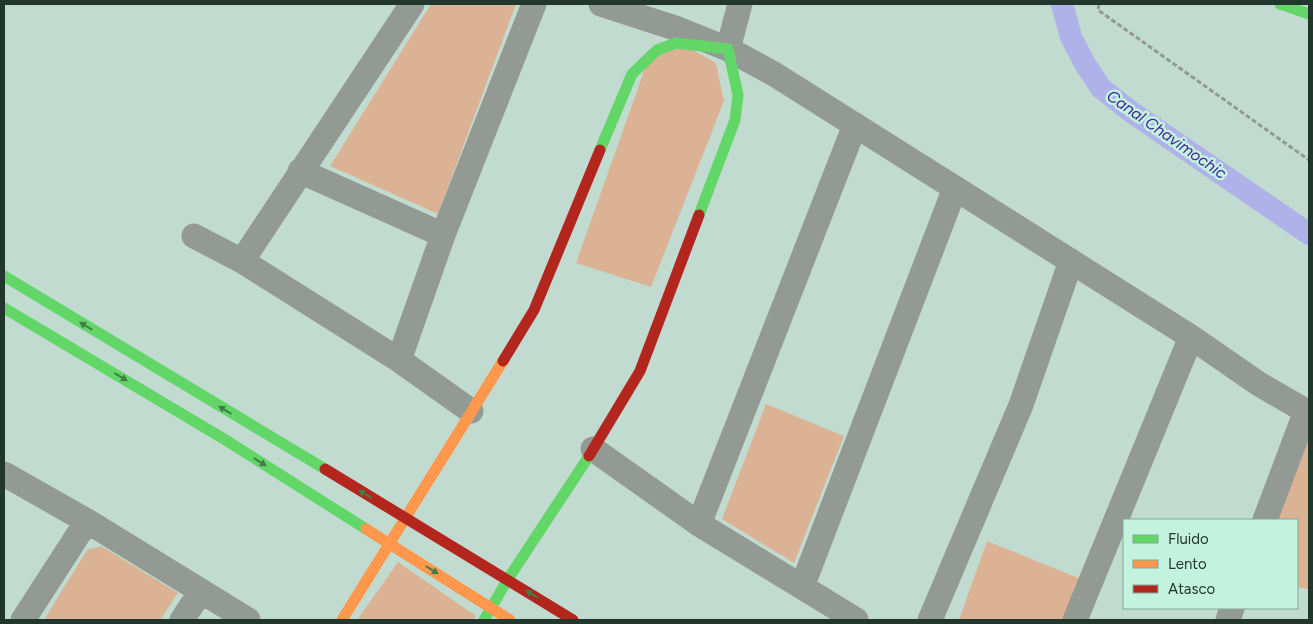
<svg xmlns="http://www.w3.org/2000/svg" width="1313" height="624" font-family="Figtree,sans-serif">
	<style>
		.green { fill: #dbb394 }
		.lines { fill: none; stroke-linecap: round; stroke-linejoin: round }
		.canal { stroke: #aeb2e9; stroke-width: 22 }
		.path { stroke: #929a94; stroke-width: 3; stroke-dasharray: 5 2.5; stroke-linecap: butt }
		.street { stroke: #939a94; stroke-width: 25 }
		.fast { stroke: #63d668; stroke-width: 11 }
		.slow { stroke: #ff974d; stroke-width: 11 }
		.jam { stroke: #b3261e; stroke-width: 11 }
		.oneway { fill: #407e48 }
		.labels { text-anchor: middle; stroke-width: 5; stroke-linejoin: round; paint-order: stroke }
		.water-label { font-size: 16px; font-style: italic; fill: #42239a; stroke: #c3f3de }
	</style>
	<rect width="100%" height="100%" fill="#c1dbd0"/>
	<path class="green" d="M 431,4 L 516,4 L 438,214 L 330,166 Z
		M 686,46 L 716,63 L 724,101 L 651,287 L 576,263 L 649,57 Z
		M 766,404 L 844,436 L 794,563 L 722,519 Z
		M 1309,437 L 1309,589 L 1297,587 L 1297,520 L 1278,520 Z
		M 987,541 L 1083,580 L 1070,620 L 959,620 Z
		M 101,546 L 178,593 L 160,620 L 44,620 L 87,550 Z
		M 398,562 L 476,616 L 473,620 L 357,620 Z"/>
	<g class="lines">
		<path class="canal" d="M 1062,4 L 1071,37 L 1085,64 L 1101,88 L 1130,111 L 1309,234"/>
		<path class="path" d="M 1099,4 L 1098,10 L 1309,160"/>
		<path class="street" d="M 601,4 L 678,29 L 728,49 L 774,74 L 1191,337 L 1259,384 L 1309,413
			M 728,49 L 740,4
			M 855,125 L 699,524 L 856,620
			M 300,171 L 443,235
			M 194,236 L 242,261 L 399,360 L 443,235 L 534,4
			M 242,261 L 412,4
			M 399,360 L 471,411
			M 593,449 L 699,524
			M 4,474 L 87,521 L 248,620
			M 1265,520 L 1306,411
			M 802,587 L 955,188
			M 23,620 L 87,521
			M 182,620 L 201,591
			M 930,620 L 1021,405 L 1071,261
			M 1075,620 L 1191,337
			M 1228,620 L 1232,608"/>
		<path class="fast" d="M 1280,4 L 1309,14
			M 600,150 L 632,74 L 657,50 L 676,43 L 728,49 L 738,95 L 735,120 L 699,215
			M 4,276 L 325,469
			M 4,308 L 224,439 L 366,529
			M 484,620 L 508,579 L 589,456"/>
		<path class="slow" d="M 366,529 L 510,620
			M 342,620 L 503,361"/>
		<path class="jam" d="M 503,361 L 534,310 L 600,150
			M 589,456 L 640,371 L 699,215
			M 325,469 L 573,620"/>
	</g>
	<defs><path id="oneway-solid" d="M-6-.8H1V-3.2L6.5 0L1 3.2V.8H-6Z" transform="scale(1.25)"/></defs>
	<g class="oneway">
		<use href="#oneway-solid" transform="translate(86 326) rotate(-149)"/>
		<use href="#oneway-solid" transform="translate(121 377) rotate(31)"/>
		<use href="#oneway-solid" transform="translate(225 410) rotate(-149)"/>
		<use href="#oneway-solid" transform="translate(260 462) rotate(32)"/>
		<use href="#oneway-solid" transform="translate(365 494) rotate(-149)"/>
		<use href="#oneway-solid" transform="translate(432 570) rotate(32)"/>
		<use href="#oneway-solid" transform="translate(532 594) rotate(-148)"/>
	</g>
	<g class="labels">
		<g class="water-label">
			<text transform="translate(1167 134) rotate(35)" y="6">Canal Chavimochic</text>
		</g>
	</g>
	<rect width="1313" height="624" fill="none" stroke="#23362e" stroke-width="10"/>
	<rect x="1123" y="519" width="175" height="90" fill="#c3f3de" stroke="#83a798"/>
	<rect x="1133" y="535" width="25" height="8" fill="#63d668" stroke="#83a798"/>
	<text x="1168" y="544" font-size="15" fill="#23362e">Fluido</text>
	<rect x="1133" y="560" width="25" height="8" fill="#ff974d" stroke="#83a798"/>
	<text x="1168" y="569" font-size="15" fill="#23362e">Lento</text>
	<rect x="1133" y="585" width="25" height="8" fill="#b3261e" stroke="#83a798"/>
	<text x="1168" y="594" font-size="15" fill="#23362e">Atasco</text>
</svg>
